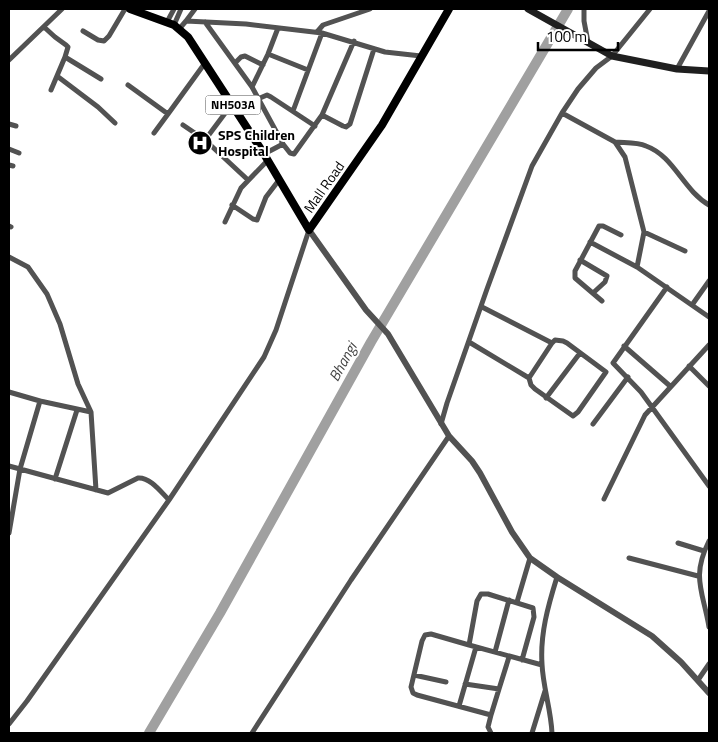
<svg xmlns="http://www.w3.org/2000/svg" width="718" height="742" font-family="'Titillium Web',sans-serif">
	<style>
		.lines { fill: none; stroke-linecap: round; stroke-linejoin: round }
		.river { stroke: #a0a0a0; stroke-width: 10 }
		.minor { stroke: #525252; stroke-width: 5 }
		.tertiary { stroke: #525252; stroke-width: 6 }
		.secondary { stroke: #1f1f1f; stroke-width: 7 }
		.trunk { stroke: #000; stroke-width: 8 }
		.labels { text-anchor: middle; stroke-width: 4; stroke-linejoin: round; paint-order: stroke }
		.shield { fill: #fff; stroke: #4c4c4c; stroke-width: 1 }
		.shield-label { font-size: 12px; font-weight: bold; fill: #000 }
		.poi-label { font-size: 14px; font-weight: bold; fill: #000; stroke: #fff; text-anchor: start }
		.street-label { font-size: 14px; fill: #000; stroke: #fff }
		.water-label { font-size: 15px; font-style: italic; fill: #414141; stroke: #fff }
	</style>
	<rect width="100%" height="100%" fill="#fff"/>
	<g class="lines">
		<path class="river" d="M 149,733 L 220,613 L 371,342 L 568,9"/>
		<path class="minor" d="M 584,9 L 584,21 L 588,42
			M 186,21 L 195,9
			M 167,22 L 174,9
			M 205,22 L 252,87 L 268,54 L 278,28
			M 174,25 L 181,9
			M 44,27 L 55,37 L 66,45 L 68,47 L 65,57 L 51,90
			M 180,28 L 186,21 L 246,24 L 322,33 L 385,52 L 421,56
			M 83,31 L 98,40 L 104,41 L 109,36 L 125,9
			M 317,32 L 323,25 L 370,9
			M 268,54 L 308,70
			M 65,57 L 101,79
			M 9,60 L 62,9
			M 235,63 L 241,57 L 245,56 L 263,65
			M 677,69 L 709,11
			M 57,76 L 98,107 L 115,123
			M 128,85 L 168,114 L 205,63
			M 252,87 L 283,144 L 290,153 L 294,154 L 322,115 L 354,41
			M 260,98 L 267,95 L 271,97 L 315,126
			M 293,111 L 322,33
			M 562,113 L 615,142 L 625,157 L 644,232 L 637,267 L 709,317
			M 322,115 L 343,126 L 346,127 L 350,124 L 374,49
			M 9,124 L 16,126
			M 183,125 L 205,140 L 248,180
			M 154,133 L 168,114
			M 205,140 L 232,104
			M 615,142 C 625,143 637,142 646,146 C 674,156 683,190 709,205
			M 9,149 L 19,153
			M 264,154 L 283,144
			M 9,165 L 13,166
			M 232,205 L 253,219 L 257,220 L 266,197 L 279,180
			M 225,222 L 241,188 L 268,160
			M 9,226 L 11,227
			M 644,232 L 685,251
			M 590,242 L 637,267
			M 9,257 L 28,267 L 47,294 L 60,324 L 78,384 L 91,412 L 40,401 L 9,392
			M 580,260 L 607,276 L 605,282 L 593,293
			M 667,287 L 613,363 L 641,392 L 709,486
			M 602,301 L 575,278 L 575,271 L 599,226 L 603,226 L 621,235
			M 692,305 L 709,281
			M 482,307 L 552,343
			M 555,340 L 563,341 L 567,343 L 606,372 L 578,412 L 573,416 L 535,389 L 531,385 L 529,378 L 552,343 Z
			M 469,342 L 529,378
			M 624,346 L 670,386
			M 689,366 L 709,386
			M 546,398 L 580,353
			M 91,412 L 96,490
			M 441,424 L 447,403 L 487,289 L 532,166 L 562,113 L 578,89 L 596,68 L 612,56 L 650,9
			M 593,424 L 628,377
			M 9,466 L 108,493 L 138,478 C 150,477 161,492 169,500
			M 55,479 L 77,410
			M 604,499 L 645,415 L 709,345
			M 9,533 L 20,469 L 40,401
			M 709,541 C 691,577 703,591 709,627
			M 678,543 L 704,551
			M 629,558 L 698,576
			M 517,602 L 530,558
			M 495,652 L 509,600
			M 522,660 L 534,617 L 533,608 L 488,594 L 481,594 L 477,601 L 469,645 L 542,665
			M 414,675 L 446,682
			M 698,680 L 709,664
			M 465,684 L 499,689 L 491,715 L 417,695 L 413,693 L 411,687 L 422,641 L 425,635 L 431,634 L 469,645
			M 499,689 L 509,657
			M 459,706 L 476,647
			M 491,715 L 488,727 L 491,733
			M 9,724 L 27,701 L 169,500 L 264,357 L 276,330 L 309,230
			M 252,733 L 351,580 L 449,436
			M 532,733 L 545,691
			M 552,733 C 551,710 543,687 542,664 C 540,634 548,606 557,577"/>
		<path class="tertiary" d="M 309,230 L 366,310 L 388,334 L 449,436 L 472,461 L 480,473 L 512,532 L 530,558 L 557,577 L 652,636 L 681,662 L 709,693"/>
		<path class="secondary" d="M 528,9 L 612,56 L 677,69 L 709,71"/>
		<path class="trunk" d="M 130,9 L 174,25 L 188,37 L 264,154 L 309,230 L 382,125 L 449,9"/>
	</g>
	<defs>
		<symbol id="hospital-disc" viewBox="-11 -11 22 22"><circle r="9.5" fill="#000" stroke="#fff"/><path d="M-5-5h3v3.5h4V-5h3V5h-3V1.5h-4V5h-3Z" fill="#fff"/></symbol>
	</defs>
	<g fill-rule="evenodd">
		<use href="#hospital-disc" x="186" y="129" width="28" height="28"/>
	</g>
	<g class="labels">
		<rect class="shield" x="205.5" y="95.5" width="55" height="19" rx="4"/>
		<g class="shield-label">
			<text x="233" y="109">NH503A</text>
		</g>
		<g class="poi-label">
			<text x="218" y="140">SPS Children<tspan x="218" dy="16">Hospital</tspan></text>
		</g>
		<g class="street-label">
			<text transform="translate(324 187) rotate(-55)" y="5">Mall Road</text>
		</g>
		<g class="water-label">
			<text transform="translate(343 362) rotate(-61)" y="5">Bhangi</text>
		</g>
	</g>
	<rect width="718" height="742" fill="none" stroke="#000000" stroke-width="20"/>
	<path d="M538 42v8h80v-8" fill="none" stroke="#000000" stroke-width="2.5"/>
	<text x="546" y="42" font-size="15" fill="#000000" stroke="#ffffff" stroke-width="4" paint-order="stroke">100 m</text>
</svg>
